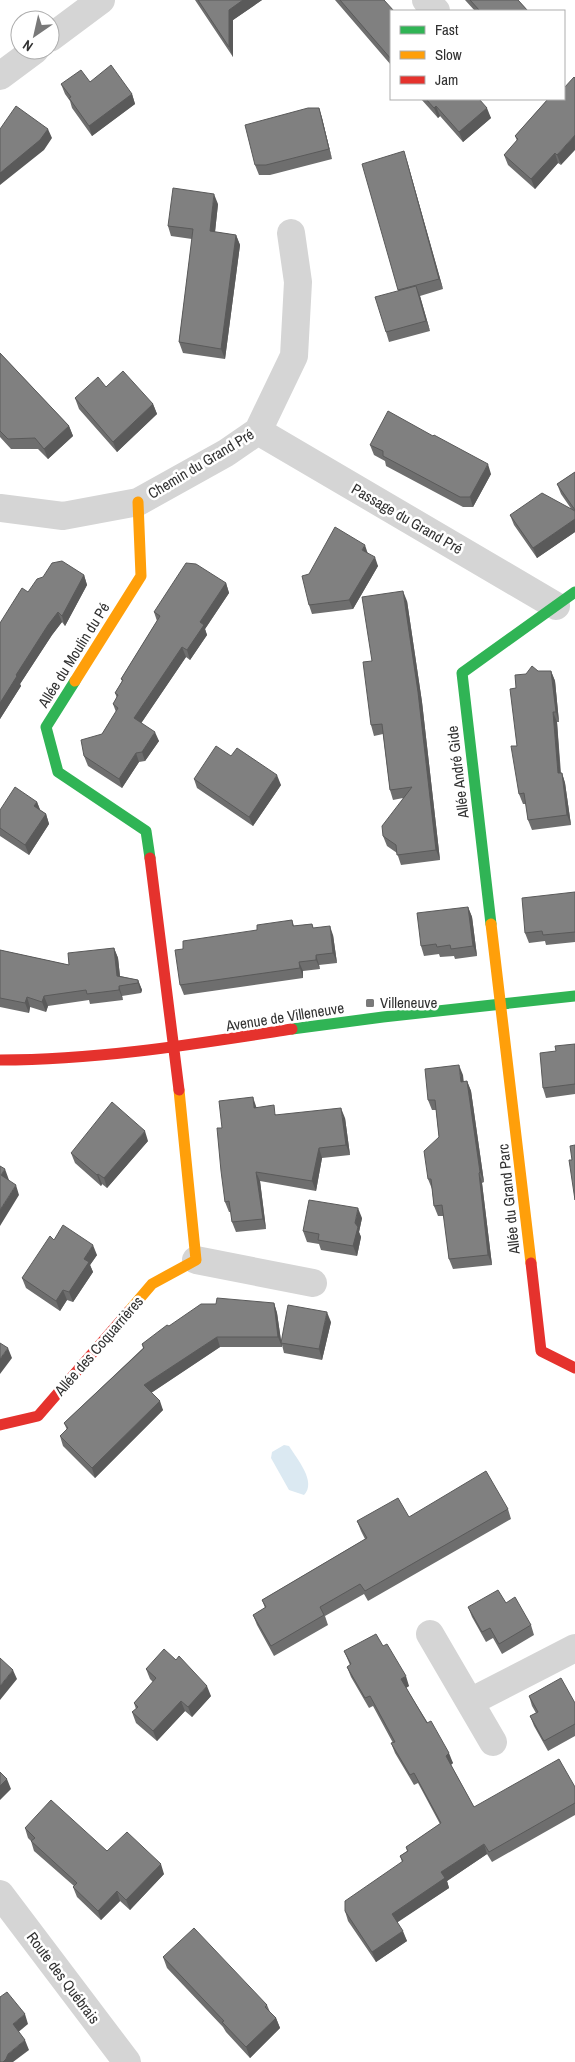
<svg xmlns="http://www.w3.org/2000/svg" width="575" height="2062" font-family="'Archivo Narrow',sans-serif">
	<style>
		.water { fill: #dbe9f2 }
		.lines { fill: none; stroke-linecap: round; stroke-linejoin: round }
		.street { stroke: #d5d5d5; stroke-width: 28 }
		.fast { stroke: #30b455; stroke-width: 11 }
		.slow { stroke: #ff9f0a; stroke-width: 11 }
		.jam { stroke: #e5322d; stroke-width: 11 }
		.wall { fill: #6e6e6e }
		.shaded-wall { fill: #5a5a5a }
		.building { fill: #808080; stroke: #5a5a5a }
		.poi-dot { fill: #797979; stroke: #fff; stroke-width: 2 }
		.labels { text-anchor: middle; stroke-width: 5; stroke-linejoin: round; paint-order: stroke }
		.street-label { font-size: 15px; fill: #313131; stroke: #fff }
		.poi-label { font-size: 15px; fill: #313131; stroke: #fff; text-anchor: start }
	</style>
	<rect width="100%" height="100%" fill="#fff"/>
	<path class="water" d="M 284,1445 L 289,1446 C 297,1459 317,1482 304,1495 L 289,1490 L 271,1458 L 272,1452 Z"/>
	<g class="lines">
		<path class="street" d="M 426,0 L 436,11
			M 50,38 L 101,0
			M 0,76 L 35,50
			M 258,431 L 556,606
			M 0,508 L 63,516 L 138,502 L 226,453 L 258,431 L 294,356 L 298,282 L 291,233
			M 196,1260 L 313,1283
			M 430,1634 L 493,1742
			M 470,1702 L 575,1648
			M 0,1894 L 127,2062"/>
		<path class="fast" d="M 75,681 L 46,727 L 58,772 L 146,831 L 150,858
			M 491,924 L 462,673 L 575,592
			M 292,1029 L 383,1017 L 575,996"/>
		<path class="slow" d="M 75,681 L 141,576 L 138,502
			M 491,924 L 531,1263
			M 129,1311 L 152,1284 L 196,1260 L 179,1090"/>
		<path class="jam" d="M 150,858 L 179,1090
			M 0,1060 C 99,1060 195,1044 292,1029
			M 531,1263 L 541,1351 L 575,1368
			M 0,1425 L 38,1416 L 129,1311"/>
	</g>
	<path class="wall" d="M 195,0 L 262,0 L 233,20 L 233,57 Z
		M 335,0 L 384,0 L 391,11 L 391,65 Z
		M 465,0 L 518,0 L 528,11 L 475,11 Z
		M 90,82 L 132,94 L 135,104 L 92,136 L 72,108 L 70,101 L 65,94 L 61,84 Z
		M 421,99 L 479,99 L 491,118 L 463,142 L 440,116 L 438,118 Z
		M 548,99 L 561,165 L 558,163 L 535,189 L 508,165 L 504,155 L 517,141 L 515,136 Z
		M 319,108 L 322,118 L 332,159 L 270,175 L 259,175 L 255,165 Z
		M 407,161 L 443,289 L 420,296 L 430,331 L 389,342 L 386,332 L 398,291 Z
		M 218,204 L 215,232 L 236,235 L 240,245 L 225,359 L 183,353 L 179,342 L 192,239 L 171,236 L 168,226 Z
		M 0,353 L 69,426 L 73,436 L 48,459 L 38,449 L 11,449 L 0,437 Z
		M 106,387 L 153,404 L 157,414 L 117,452 L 79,409 L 75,398 Z
		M 370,445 L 491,474 L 473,507 L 463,507 L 386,466 L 385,461 L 374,455 Z
		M 575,472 L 575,532 L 537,558 L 514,525 L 510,515 L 572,510 L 561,494 L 557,484 Z
		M 368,553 L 378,566 L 353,609 L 312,614 L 309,605 L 309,574 Z
		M 84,575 L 87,585 L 65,626 L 62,622 L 52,635 L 20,684 L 21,686 L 0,719 L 0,623 L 28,592 Z
		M 226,583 L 229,593 L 205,629 L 207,635 L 190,660 L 186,657 L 141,723 L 159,741 L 145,761 L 139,762 L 122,788 L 88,766 L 84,756 L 102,734 L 116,712 L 113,704 L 117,698 L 115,693 L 122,681 L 121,679 L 157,621 L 154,612 Z
		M 407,601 L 422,702 L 440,860 L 401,865 L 397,853 L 387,846 L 383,836 L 403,798 L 393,800 L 390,790 L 383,734 L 374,736 L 371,725 L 372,661 Z
		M 538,671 L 551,671 L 555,681 L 559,722 L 557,722 L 561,773 L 562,773 L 565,783 L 571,825 L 532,830 L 528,820 L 526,804 L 523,804 L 519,794 L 517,746 L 516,688 L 526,674 Z
		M 231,756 L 281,785 L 253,826 L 197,788 L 194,779 Z
		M 37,802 L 40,810 L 46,814 L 49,824 L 29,855 L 0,836 L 0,810 Z
		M 575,892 L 575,942 L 546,945 L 545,941 L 529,943 L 525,933 Z
		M 468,907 L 472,917 L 477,956 L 455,959 L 454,956 L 440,957 L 439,954 L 424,956 L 421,946 Z
		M 292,920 L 294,926 L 312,924 L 313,928 L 333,935 L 337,963 L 319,965 L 320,969 L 303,971 L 303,978 L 184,995 L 180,985 L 183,949 L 257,930 Z
		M 114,948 L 118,958 L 120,976 L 138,980 L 142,990 L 141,993 L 122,996 L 123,1000 L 90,1004 L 89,1000 L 48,1006 L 46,1012 L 30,1007 L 29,1013 L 0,1007 L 0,950 L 69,965 Z
		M 575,1044 L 575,1094 L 546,1098 L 543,1088 L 556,1051 Z
		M 463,1075 L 463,1082 L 467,1081 L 471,1091 L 484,1182 L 482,1183 L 492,1265 L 453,1269 L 449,1259 L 444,1216 L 438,1216 L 434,1206 L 432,1189 L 428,1179 L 439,1137 L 436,1110 L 432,1110 L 428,1100 Z
		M 256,1107 L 277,1115 L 345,1118 L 350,1155 L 322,1158 L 316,1191 L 260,1181 L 266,1229 L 236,1232 L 232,1222 L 231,1212 L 229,1212 L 225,1202 L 222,1128 Z
		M 148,1141 L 107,1188 L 102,1184 L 101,1186 L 75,1163 L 71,1153 Z
		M 362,1218 L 359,1232 L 361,1237 L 357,1256 L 321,1250 L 319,1244 L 307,1242 L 303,1231 Z
		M 54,1240 L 97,1255 L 90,1265 L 93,1272 L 73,1302 L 67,1300 L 60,1311 L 26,1288 L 22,1278 Z
		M 274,1303 L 277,1313 L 281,1341 L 331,1322 L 322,1360 L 284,1353 L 282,1345 L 282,1347 L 220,1347 L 151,1393 L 163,1410 L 95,1478 L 63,1446 L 60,1436 L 67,1430 L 64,1423 L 143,1348 L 142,1344 L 169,1326 L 216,1304 Z
		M 508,1509 L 511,1519 L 368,1601 L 364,1594 L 325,1616 L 328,1625 L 274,1656 L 257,1625 L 253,1615 L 265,1608 L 262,1600 L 365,1539 L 361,1531 L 357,1521 Z
		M 468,1607 L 531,1625 L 534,1635 L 502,1654 L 493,1638 L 486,1642 L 472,1617 Z
		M 383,1646 L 409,1686 L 406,1688 L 453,1763 L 451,1765 L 474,1807 L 575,1787 L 575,1815 L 492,1862 L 487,1854 L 447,1881 L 449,1888 L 397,1922 L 407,1941 L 376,1962 L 348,1921 L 345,1911 L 402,1862 L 400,1856 L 407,1851 L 406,1847 L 440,1824 L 418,1783 L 414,1785 L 395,1753 L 391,1743 L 393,1743 L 373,1706 L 369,1708 L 351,1677 L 347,1667 L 350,1665 L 344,1651 Z
		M 146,1669 L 211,1696 L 192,1717 L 185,1711 L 157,1741 L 136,1723 L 132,1712 L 136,1709 L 134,1703 L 153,1682 L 150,1679 Z
		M 529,1696 L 575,1703 L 575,1736 L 548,1751 L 534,1726 L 530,1716 L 536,1713 L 532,1706 Z
		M 25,1828 L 107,1851 L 164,1874 L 130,1910 L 120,1901 L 101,1920 L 77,1897 L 73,1887 L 74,1886 L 34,1851 L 31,1841 L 28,1838 Z
		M 163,1957 L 267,2005 L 270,2012 L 276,2018 L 280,2028 L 250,2058 L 226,2032 L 223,2027 L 167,1968 Z"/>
	<path class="shaded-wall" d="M 243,0 L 262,0 L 233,20 L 233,57 L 229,47 L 229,10 Z
		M 132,94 L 135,104 L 92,136 L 89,126 Z
		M 436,106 L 440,116 L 438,118 L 434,108 Z
		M 319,108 L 322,118 L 332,159 L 329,149 Z
		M 487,108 L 491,118 L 463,142 L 459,132 Z
		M 48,129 L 52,138 L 44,150 L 0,185 L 0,173 Z
		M 575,135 L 575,150 L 561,165 L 557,155 Z
		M 404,151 L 407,161 L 443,289 L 439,279 Z
		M 555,153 L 558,163 L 535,189 L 531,179 Z
		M 214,194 L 218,204 L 214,241 L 210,231 Z
		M 236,235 L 240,245 L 225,359 L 221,349 Z
		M 416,286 L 420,296 L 430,331 L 426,321 Z
		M 153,404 L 157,414 L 117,452 L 113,442 Z
		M 69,426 L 73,436 L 48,459 L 44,449 Z
		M 488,464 L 491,474 L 473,507 L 470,497 Z
		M 575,519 L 575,532 L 537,558 L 533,548 Z
		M 365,545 L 368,554 L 362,550 Z
		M 375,557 L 378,566 L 353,609 L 349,600 Z
		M 84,575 L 87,585 L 65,626 L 62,616 Z
		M 226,583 L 229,593 L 205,629 L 207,635 L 190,660 L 187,650 L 200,622 Z
		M 403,591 L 407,601 L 422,702 L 440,860 L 436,850 Z
		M 58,612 L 62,622 L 52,635 L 20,684 L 21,686 L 0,719 L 0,703 L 16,675 L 48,625 Z
		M 182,647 L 186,657 L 138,728 L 134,718 Z
		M 551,671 L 555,681 L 559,722 L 556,712 Z
		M 553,712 L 557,722 L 561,783 L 558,773 Z
		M 155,732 L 159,741 L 145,761 L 142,752 Z
		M 136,753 L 139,762 L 122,788 L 119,779 Z
		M 562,773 L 565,783 L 571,825 L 567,815 Z
		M 277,775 L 281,785 L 253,826 L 249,817 Z
		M 37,802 L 41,812 L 34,806 Z
		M 46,814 L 49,824 L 29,855 L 25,845 Z
		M 468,907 L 472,917 L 477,956 L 473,946 Z
		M 330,926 L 333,935 L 337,963 L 333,953 Z
		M 114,948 L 118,958 L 121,986 L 117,976 Z
		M 316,955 L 319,965 L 320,969 L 316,960 Z
		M 299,962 L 303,971 L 303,978 L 300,968 Z
		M 138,980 L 142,990 L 141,993 L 138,983 Z
		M 119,986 L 122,996 L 123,1000 L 119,990 Z
		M 44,996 L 48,1006 L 46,1012 L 42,1002 Z
		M 27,997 L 30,1007 L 29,1013 L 25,1003 Z
		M 459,1065 L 463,1075 L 465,1092 L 461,1082 Z
		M 467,1081 L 471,1091 L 484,1182 L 480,1172 Z
		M 253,1097 L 256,1106 L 258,1117 L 254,1108 Z
		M 341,1108 L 345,1118 L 350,1155 L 346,1145 Z
		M 145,1131 L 148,1141 L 107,1188 L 104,1178 Z
		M 319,1148 L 322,1158 L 316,1191 L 312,1181 Z
		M 5,1169 L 9,1180 L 5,1185 L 1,1175 Z
		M 256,1172 L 260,1181 L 266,1229 L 263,1219 Z
		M 479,1173 L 482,1183 L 492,1265 L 488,1255 Z
		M 98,1174 L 102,1184 L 101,1186 L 97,1175 Z
		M 16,1185 L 19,1195 L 0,1226 L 0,1210 Z
		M 358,1208 L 362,1218 L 359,1232 L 361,1237 L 357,1256 L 353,1246 L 355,1223 Z
		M 93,1245 L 97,1255 L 90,1265 L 93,1272 L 73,1302 L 69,1292 L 84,1259 Z
		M 63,1290 L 67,1300 L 60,1311 L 56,1301 Z
		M 274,1303 L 277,1313 L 282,1347 L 278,1337 Z
		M 327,1312 L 331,1322 L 322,1360 L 319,1349 Z
		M 217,1337 L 220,1347 L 148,1395 L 144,1385 Z
		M 8,1348 L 12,1358 L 0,1374 L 0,1359 Z
		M 160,1401 L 163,1410 L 95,1478 L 92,1468 Z
		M 13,1670 L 17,1679 L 0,1700 L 0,1686 Z
		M 406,1676 L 409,1686 L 404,1689 L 401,1679 Z
		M 207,1686 L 211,1696 L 192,1717 L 188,1707 Z
		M 181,1701 L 185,1711 L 157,1741 L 153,1731 Z
		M 449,1753 L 453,1763 L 449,1766 L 446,1756 Z
		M 7,1779 L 11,1789 L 0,1800 L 0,1786 Z
		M 484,1844 L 487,1854 L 447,1881 L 449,1888 L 395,1924 L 392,1914 L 441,1872 Z
		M 161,1864 L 164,1874 L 130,1910 L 126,1900 Z
		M 117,1891 L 120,1901 L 101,1920 L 98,1911 Z
		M 403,1931 L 407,1941 L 376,1962 L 372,1952 Z
		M 25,2014 L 28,2024 L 16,2034 L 13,2024 Z
		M 276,2018 L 280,2028 L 250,2058 L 246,2047 Z
		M 25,2040 L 29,2050 L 13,2062 L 3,2062 L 8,2054 Z"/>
	<path class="building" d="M 198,0 L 243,0 L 229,10 L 229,47 Z
		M 340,0 L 384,0 L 394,11 L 391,11 L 391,59 Z
		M 470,0 L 518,0 L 528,11 L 480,11 Z
		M 111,65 L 132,94 L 89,126 L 69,98 L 71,97 L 61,84 L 81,70 L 90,82 Z
		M 574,77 L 575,78 L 575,135 L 557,155 L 555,153 L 531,179 L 504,155 L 518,139 L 515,136 L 548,99 L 564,99 L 564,88 Z
		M 426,99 L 479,99 L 487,108 L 459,132 L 436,106 L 434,108 Z
		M 16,106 L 48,129 L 40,140 L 0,173 L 0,129 Z
		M 308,108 L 319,108 L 329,149 L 266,165 L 255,165 L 245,125 Z
		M 404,151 L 439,279 L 398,290 L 362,164 Z
		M 173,188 L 214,194 L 210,231 L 236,235 L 221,349 L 179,342 L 193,229 L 168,226 Z
		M 416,286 L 426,321 L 386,332 L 375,297 Z
		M 0,353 L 69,426 L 44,449 L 35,438 L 8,439 L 0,431 Z
		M 123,371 L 153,404 L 113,442 L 75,398 L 98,377 L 106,387 Z
		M 388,411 L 433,436 L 434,435 L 488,464 L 470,497 L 460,497 L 383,456 L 383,451 L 370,445 Z
		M 575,472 L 575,510 L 557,484 Z
		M 542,493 L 575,511 L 575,519 L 533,548 L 510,515 Z
		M 335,527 L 365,545 L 362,550 L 375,557 L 349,600 L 309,605 L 302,576 L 309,574 Z
		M 62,561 L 84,575 L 62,616 L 58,612 L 48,625 L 16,675 L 17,676 L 0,703 L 0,623 L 22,588 L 28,592 L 37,579 L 43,577 L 52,563 Z
		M 186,563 L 196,564 L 226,583 L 200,622 L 204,625 L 187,650 L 182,647 L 134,718 L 155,732 L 142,752 L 136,753 L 119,779 L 84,756 L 81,740 L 102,734 L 118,708 L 113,704 L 118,695 L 115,693 L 123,680 L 121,679 L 160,616 L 154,612 Z
		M 403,591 L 418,692 L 436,850 L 397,855 L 396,845 L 383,836 L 382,826 L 412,787 L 390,790 L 382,724 L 371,725 L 363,662 L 372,661 L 362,597 Z
		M 532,666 L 538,671 L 551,671 L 556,712 L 553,712 L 558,773 L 562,773 L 567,815 L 528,820 L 524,793 L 519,794 L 511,746 L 517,746 L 510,689 L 516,688 L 515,675 L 526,674 Z
		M 216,746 L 231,756 L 237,748 L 277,775 L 249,817 L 194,779 Z
		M 15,787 L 37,802 L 34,806 L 46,814 L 25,845 L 0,828 L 0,810 Z
		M 575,892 L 575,932 L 543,935 L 542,931 L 525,933 L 522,898 Z
		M 468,907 L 473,946 L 451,949 L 450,945 L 437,947 L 436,944 L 421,946 L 417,913 Z
		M 292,920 L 293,926 L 312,924 L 313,928 L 330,926 L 333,953 L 316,955 L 316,960 L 299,962 L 300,968 L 180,985 L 175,950 L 183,949 L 183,941 L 257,930 L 257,925 Z
		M 114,948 L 117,976 L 138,980 L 138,983 L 119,986 L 119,990 L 87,994 L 86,990 L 44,996 L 42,1002 L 27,997 L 25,1003 L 0,998 L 0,950 L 69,965 L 68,953 Z
		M 575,1044 L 575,1084 L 543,1088 L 540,1053 L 556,1051 L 555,1046 Z
		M 459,1065 L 461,1082 L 467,1081 L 480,1172 L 479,1173 L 488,1255 L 449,1259 L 442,1205 L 434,1206 L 431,1179 L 428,1179 L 424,1151 L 439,1137 L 435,1100 L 428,1100 L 425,1069 Z
		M 253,1097 L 254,1108 L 274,1105 L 275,1115 L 341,1108 L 346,1145 L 319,1148 L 312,1181 L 256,1172 L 263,1219 L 232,1222 L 229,1201 L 225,1202 L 221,1171 L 217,1128 L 222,1128 L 219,1101 Z
		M 112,1102 L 145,1131 L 104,1178 L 98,1174 L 97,1175 L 71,1153 Z
		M 575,1145 L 575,1200 L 569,1160 L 572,1160 L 570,1146 Z
		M 0,1166 L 5,1169 L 1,1175 L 16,1185 L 0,1210 Z
		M 309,1200 L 358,1208 L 355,1223 L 358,1227 L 353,1246 L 318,1240 L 319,1234 L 303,1231 Z
		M 63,1225 L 93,1245 L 84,1259 L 89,1262 L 69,1292 L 63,1290 L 56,1301 L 22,1278 L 50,1236 L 54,1240 Z
		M 217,1298 L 274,1303 L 278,1337 L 217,1337 L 144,1385 L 160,1401 L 92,1468 L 60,1436 L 68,1428 L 64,1423 L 144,1348 L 142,1344 L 167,1325 L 169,1326 L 201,1304 L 216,1304 Z
		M 288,1305 L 327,1312 L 319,1349 L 281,1343 Z
		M 0,1343 L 8,1348 L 0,1359 Z
		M 486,1471 L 508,1509 L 365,1591 L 360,1584 L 320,1607 L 324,1615 L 271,1646 L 253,1615 L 266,1607 L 262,1600 L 367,1538 L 357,1521 L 398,1498 L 409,1517 Z
		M 498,1590 L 506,1603 L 515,1597 L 531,1625 L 499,1644 L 490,1628 L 482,1632 L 468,1607 Z
		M 376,1634 L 383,1646 L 387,1644 L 406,1676 L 401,1679 L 427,1723 L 431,1721 L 449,1753 L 446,1756 L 474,1807 L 559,1759 L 575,1787 L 575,1803 L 489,1852 L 484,1844 L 441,1872 L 445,1878 L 392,1914 L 403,1931 L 372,1952 L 345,1911 L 345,1901 L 403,1861 L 400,1856 L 408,1851 L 406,1847 L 441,1823 L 414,1773 L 410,1775 L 391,1743 L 395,1742 L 370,1696 L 365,1698 L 347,1667 L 351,1664 L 344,1651 Z
		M 164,1649 L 176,1660 L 179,1656 L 207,1686 L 188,1707 L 181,1701 L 153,1731 L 132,1712 L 138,1707 L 134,1703 L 156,1678 L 146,1669 Z
		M 0,1658 L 13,1670 L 0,1686 Z
		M 561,1678 L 575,1703 L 575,1724 L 544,1741 L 530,1716 L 538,1712 L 529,1696 Z
		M 0,1772 L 7,1779 L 0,1786 Z
		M 51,1800 L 107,1851 L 127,1832 L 161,1864 L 126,1900 L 117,1891 L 98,1911 L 73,1887 L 77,1883 L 31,1841 L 35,1838 L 25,1828 Z
		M 194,1928 L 267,2005 L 265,2007 L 276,2018 L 246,2047 L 222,2022 L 224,2021 L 163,1957 Z
		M 7,1992 L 25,2014 L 13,2024 L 25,2040 L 8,2054 L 6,2059 L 3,2062 L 0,2062 L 0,1997 Z"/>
	<rect class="poi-dot" x="365" y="998" width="10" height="10" rx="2.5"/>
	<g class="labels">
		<g class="street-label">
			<text transform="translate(201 464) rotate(-31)" y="5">Chemin du Grand Pré</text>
			<text transform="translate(407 519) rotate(30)" y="5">Passage du Grand Pré</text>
			<text transform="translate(74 655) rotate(-58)" y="5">Allée du Moulin du Pé</text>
			<text transform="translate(458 772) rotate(-97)" y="5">Allée André Gide</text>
			<text transform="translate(285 1017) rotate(-9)" y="5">Avenue de Villeneuve</text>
			<text transform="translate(509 1199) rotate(-96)" y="5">Allée du Grand Parc</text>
			<text transform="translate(99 1346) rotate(-49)" y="5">Allée des Coquarrières</text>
			<text transform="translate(63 1978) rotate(53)" y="5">Route des Québrais</text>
		</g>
		<g class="poi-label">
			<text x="380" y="1008">Villeneuve</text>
		</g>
	</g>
	<rect x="390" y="10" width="175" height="90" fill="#ffffff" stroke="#adadad"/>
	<rect x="400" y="26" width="25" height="8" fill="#30b455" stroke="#adadad"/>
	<text x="435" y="35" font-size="15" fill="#313131">Fast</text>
	<rect x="400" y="51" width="25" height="8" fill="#ff9f0a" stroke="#adadad"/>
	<text x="435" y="60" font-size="15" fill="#313131">Slow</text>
	<rect x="400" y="76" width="25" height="8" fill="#e5322d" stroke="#adadad"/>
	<text x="435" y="85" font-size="15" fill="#313131">Jam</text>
	<g transform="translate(35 35) rotate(214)"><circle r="24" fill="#ffffff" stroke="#adadad"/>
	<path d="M0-4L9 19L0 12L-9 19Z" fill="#797979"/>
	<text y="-8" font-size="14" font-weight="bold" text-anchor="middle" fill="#313131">N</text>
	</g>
</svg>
